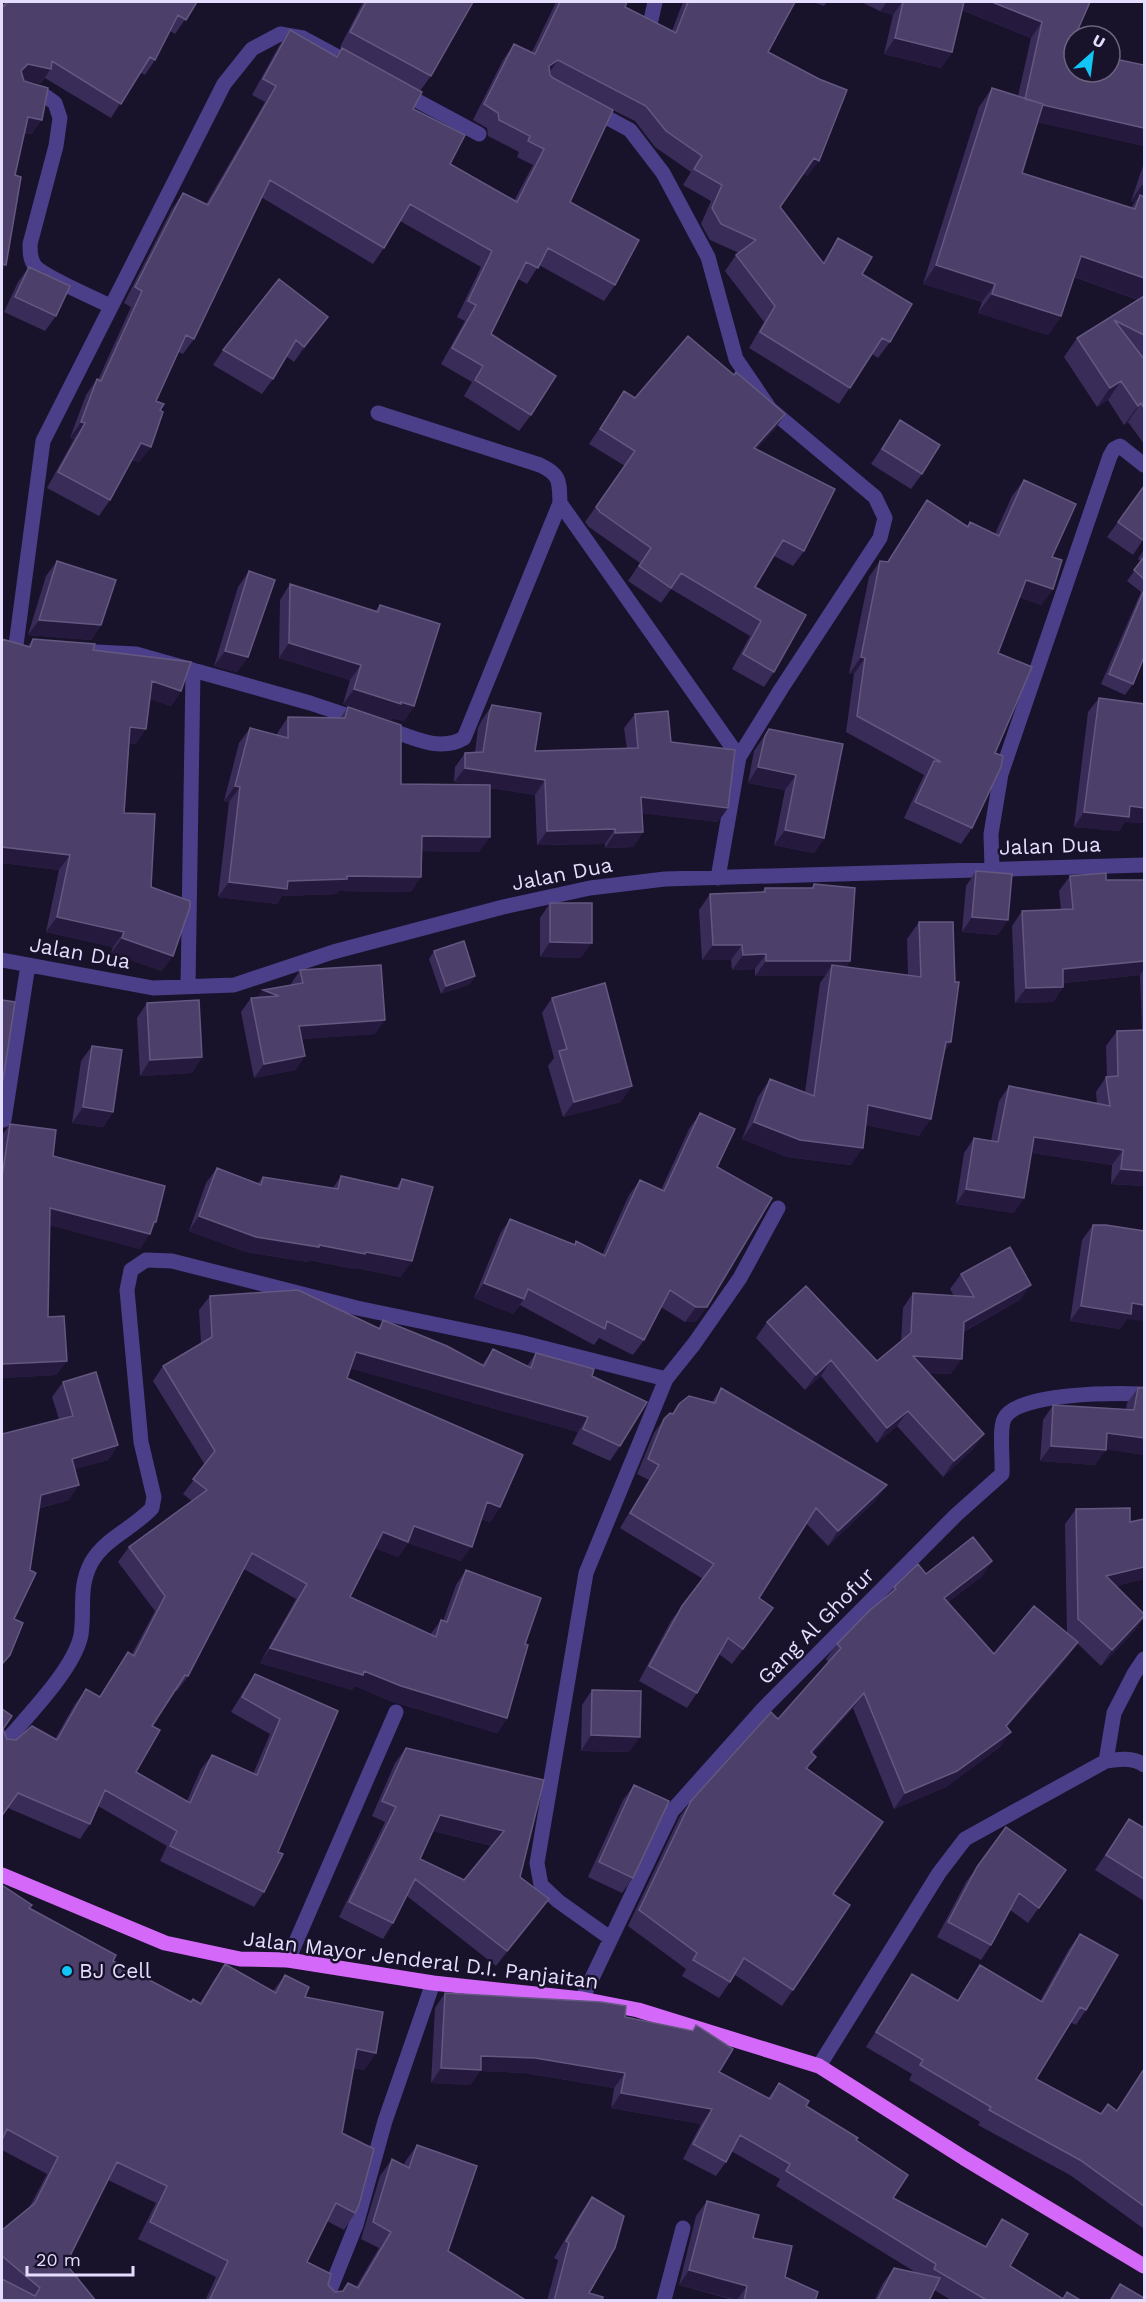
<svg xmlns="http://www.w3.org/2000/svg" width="1146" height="2302" font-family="'Work Sans',sans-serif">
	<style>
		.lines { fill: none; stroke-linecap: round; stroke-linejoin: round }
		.minor { stroke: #4a3f88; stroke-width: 15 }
		.major { stroke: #d469f9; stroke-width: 15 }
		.wall { fill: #3a2c58; fill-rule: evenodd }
		.shaded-wall { fill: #251a3e }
		.building { fill: #4c3f69; stroke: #645881; stroke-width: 1.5; fill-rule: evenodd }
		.poi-dot { fill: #11c5f6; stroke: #19122b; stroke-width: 2 }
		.labels { text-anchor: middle; stroke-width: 5; stroke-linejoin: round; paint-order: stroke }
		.street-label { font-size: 21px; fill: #e5ddfe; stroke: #19122b }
		.poi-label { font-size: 21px; fill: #e5ddfe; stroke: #19122b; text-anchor: start }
	</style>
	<rect width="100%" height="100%" fill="#19122b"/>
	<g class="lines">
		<path class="minor" d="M 651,20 L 655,2
			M 28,90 L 41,93 L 55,103 L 60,118 L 56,146 L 30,244 C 30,252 30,260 35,266 C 44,277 95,298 110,306
			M 399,91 L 479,134
			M 591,109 L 630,130 L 663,173 L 708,257 L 736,359 L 770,409 L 875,497 L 885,518 L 880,538 L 781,689 L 739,757
			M 378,413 L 540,465 C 561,475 559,481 560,503 L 739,757 L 718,878
			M 16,645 L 43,441 L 224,84 L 252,49 L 280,34 L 303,38 L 355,66
			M 97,652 L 136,654 L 310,703 L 361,720
			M 383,727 C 409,736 439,753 464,738 L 560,503
			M 992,869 L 991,834 L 1001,774 L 1110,456 L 1114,449 L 1120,446 L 1144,465
			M 2,960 L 153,988 L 234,985 L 333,952 L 503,907 L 590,888 L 665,879 L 1144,865
			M 188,987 L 193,670
			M 4,1120 L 28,965
			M 666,1379 L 694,1344 L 740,1278 L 778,1208
			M 2,1746 C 25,1718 74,1670 81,1635 C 85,1609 78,1588 91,1563 C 105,1538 134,1528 152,1508 L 154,1497 L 141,1442 L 127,1290 L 131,1270 L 146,1260 L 172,1261 L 357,1308 L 520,1342 L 666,1379 L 586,1573 L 537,1863 L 541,1885 L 558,1901 L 610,1938
			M 1106,1761 L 1114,1713 L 1134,1674 L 1144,1659
			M 288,1960 L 396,1712
			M 582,1999 L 672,1811 L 763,1709 L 956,1515 L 1002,1474 C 1003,1460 999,1430 1004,1419 C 1016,1392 1117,1393 1144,1394
			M 819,2066 L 939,1873 L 965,1839 L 1106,1761 C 1119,1759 1133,1757 1144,1765
			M 326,2300 L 356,2225 L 385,2121 L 433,1983
			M 664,2300 L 683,2228"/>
		<path class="major" d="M 2,1875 L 165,1943 L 240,1959 L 288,1960 L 433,1983 L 582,1999 L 638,2010 L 819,2066 L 964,2158 L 1144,2266"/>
	</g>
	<path class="wall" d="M 5,2 L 197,2 L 175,34 L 170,31 L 155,60 L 145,75 L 140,72 L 111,118 L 45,78 L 41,83 L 24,80 L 32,134 L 24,133 L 15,175 L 3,5 Z
		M 363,2 L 473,2 L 431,76 L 420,91 L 340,47 Z
		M 556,2 L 627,2 L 625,7 L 672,31 L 683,2 L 795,2 L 768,52 L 808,176 L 803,174 L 780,207 L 823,262 L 838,238 L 862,274 L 890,342 L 878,358 L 872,354 L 839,404 L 749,348 L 764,322 L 725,271 L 736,255 L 739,253 L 710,240 L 701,224 L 711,201 L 683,185 L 691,172 L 655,147 L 635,121 L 613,110 L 570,202 L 615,285 L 604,301 L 539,265 L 527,284 L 518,279 L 491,334 L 531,415 L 519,431 L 464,396 L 472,382 L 441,364 L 465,321 L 457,317 L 481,267 L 400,221 L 384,248 L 373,264 L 261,197 L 194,339 L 183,354 L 178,352 L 156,401 L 160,410 L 151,447 L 139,462 L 132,460 L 110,500 L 99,516 L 47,488 L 74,439 L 70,438 L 86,395 L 97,379 L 98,380 L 131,307 L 124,303 L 172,209 L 183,193 L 206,204 L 265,102 L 252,95 L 279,46 L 290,30 L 336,56 L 342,48 L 413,109 L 450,164 L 514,201 L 533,165 L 517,157 L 519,152 L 488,136 L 487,128 L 473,120 L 503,60 L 514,44 L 532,52 Z
		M 813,2 L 827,2 L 824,6 Z
		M 861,2 L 1090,2 L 1070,49 L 1144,146 L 1038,122 L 1022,173 L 1131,208 L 1135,202 L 1131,201 L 1144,163 L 1144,444 L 1128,422 L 1124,425 L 1108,400 L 1097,407 L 1064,357 L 1077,338 L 1138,300 L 1074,277 L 1061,316 L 1048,335 L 978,313 L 982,302 L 923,284 L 979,107 L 992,88 L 1018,96 L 1031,38 L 962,10 L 952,52 L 941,68 L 884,54 L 893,15 L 880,11 Z
		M 29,267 L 56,316 L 45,331 L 4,312 L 18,282 Z
		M 328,317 L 294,362 L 286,356 L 273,379 L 262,394 L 213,365 L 223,350 Z
		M 734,375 L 785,414 L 774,430 L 756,449 L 804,551 L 793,566 L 774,556 L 755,587 L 774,672 L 764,687 L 732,669 L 750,636 L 671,589 L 661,603 L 628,581 L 640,563 L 589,527 L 585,522 L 625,466 L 589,444 L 624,391 L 635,398 Z
		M 900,420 L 922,474 L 911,489 L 871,464 Z
		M 1024,480 L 1052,557 L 1053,589 L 1041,605 L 1019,597 L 998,653 L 995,753 L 972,828 L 961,844 L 904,818 L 924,775 L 846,732 L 854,674 L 849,674 L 869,577 L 880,561 L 887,562 L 927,500 L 967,526 L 970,522 L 995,534 L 1012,496 Z
		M 1144,486 L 1143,540 L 1133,555 L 1107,537 Z
		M 1144,549 L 1144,657 L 1133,684 L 1125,695 L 1101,684 L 1141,592 L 1127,581 L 1141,561 L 1138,559 Z
		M 57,561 L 101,625 L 91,640 L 28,635 L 46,576 Z
		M 249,571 L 248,657 L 237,672 L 214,666 L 238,587 Z
		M 290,584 L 375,611 L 380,605 L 414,706 L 404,721 L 392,718 L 391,720 L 343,704 L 350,680 L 279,658 L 280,600 Z
		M 2,639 L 28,646 L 33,639 L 93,650 L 181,691 L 171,706 L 150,699 L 136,744 L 129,743 L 124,813 L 151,887 L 162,971 L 111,953 L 113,947 L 46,932 L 59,870 L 2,863 Z
		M 1099,698 L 1144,704 L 1144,823 L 1125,822 L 1119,831 L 1074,827 L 1088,712 Z
		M 492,705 L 535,751 L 627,749 L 624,728 L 635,714 L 671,742 L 718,822 L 642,813 L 643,832 L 633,847 L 605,848 L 605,844 L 537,845 L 535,795 L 490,788 L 479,852 L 422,851 L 411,892 L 338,891 L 337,894 L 282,896 L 277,904 L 218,897 L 229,802 L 224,801 L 239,743 L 250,728 L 277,735 L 278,732 L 288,717 L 340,718 L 348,707 L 401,784 L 473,785 L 454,782 L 455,767 L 465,753 L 475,752 L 478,728 L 482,720 Z
		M 769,729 L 843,744 L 824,838 L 814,853 L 774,845 L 785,790 L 748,783 L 754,751 Z
		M 976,871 L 998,935 L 962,932 L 966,886 Z
		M 1070,876 L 1106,880 L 1144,880 L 1144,1186 L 1111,1184 L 1112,1165 L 1032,1153 L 1014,1213 L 956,1204 L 964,1153 L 974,1138 L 991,1141 L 999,1101 L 1009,1086 L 1097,1104 L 1096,1092 L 1106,1077 L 1107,1077 L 1106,1046 L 1117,1031 L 1142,1030 L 1140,975 L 1063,983 L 1063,987 L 1053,1002 L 1015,1003 L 1012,926 L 1022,911 L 1061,909 L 1059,891 Z
		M 814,884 L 850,961 L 846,967 L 908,975 L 907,939 L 919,922 L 951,1042 L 945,1051 L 919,1136 L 866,1125 L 851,1165 L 787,1157 L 742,1139 L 758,1097 L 770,1079 L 805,1092 L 820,983 L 825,976 L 755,976 L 755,969 L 732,970 L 731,960 L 702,960 L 699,910 L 710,894 L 762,892 L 765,888 L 812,888 Z
		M 550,903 L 581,958 L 540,957 L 540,918 Z
		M 434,951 L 475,976 L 470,984 L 441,994 L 429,959 Z
		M 300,970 L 375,1034 L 301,1039 L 305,1056 L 295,1070 L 254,1078 L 241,1012 L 251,998 L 258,997 L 263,990 L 291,985 L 291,984 Z
		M 552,998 L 621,1102 L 563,1117 L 548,1066 L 554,1058 L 542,1013 Z
		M 147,1003 L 202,1057 L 192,1073 L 140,1076 L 137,1018 Z
		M 92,1046 L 113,1112 L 103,1127 L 72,1123 L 81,1061 Z
		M 700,1113 L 717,1167 L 696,1322 L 685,1322 L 661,1307 L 644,1340 L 633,1355 L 599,1338 L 594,1345 L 520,1305 L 513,1314 L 474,1298 L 500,1234 L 510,1219 L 602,1255 L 629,1195 L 640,1180 L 661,1190 L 689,1129 Z
		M 10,1124 L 53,1156 L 156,1222 L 140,1249 L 50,1225 L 48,1317 L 67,1361 L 56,1375 L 2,1378 L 2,1135 Z
		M 217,1168 L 258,1183 L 263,1177 L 333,1188 L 341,1176 L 396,1188 L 402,1179 L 401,1277 L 356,1268 L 355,1269 L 309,1260 L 308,1262 L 246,1252 L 189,1231 L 206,1183 Z
		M 1093,1225 L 1127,1319 L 1120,1329 L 1070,1321 L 1082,1240 Z
		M 961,1274 L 1020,1300 L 963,1332 L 951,1374 L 928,1373 L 984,1434 L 973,1449 L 943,1477 L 897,1426 L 877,1443 L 821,1376 L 805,1390 L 756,1338 L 767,1322 L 877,1361 L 901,1341 L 903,1308 L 913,1293 L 954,1296 L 950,1289 Z
		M 210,1296 L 378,1328 L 383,1320 L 482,1365 L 493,1349 L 527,1366 L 536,1353 L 592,1376 L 620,1446 L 610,1461 L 572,1444 L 578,1432 L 350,1368 L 347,1378 L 500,1507 L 490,1522 L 481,1519 L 461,1561 L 408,1543 L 398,1557 L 375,1548 L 350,1597 L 430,1635 L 441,1620 L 443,1621 L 456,1585 L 466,1570 L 525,1644 L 507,1718 L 497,1733 L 390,1701 L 355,1686 L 352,1690 L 260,1663 L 296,1599 L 244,1569 L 188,1676 L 177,1691 L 175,1690 L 152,1726 L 136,1772 L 187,1801 L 201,1769 L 212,1755 L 253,1774 L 270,1734 L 231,1712 L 245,1689 L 255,1674 L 338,1711 L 278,1852 L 264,1892 L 254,1907 L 160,1861 L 167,1846 L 98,1806 L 90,1824 L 80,1839 L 8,1808 L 2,1816 L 2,1709 L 3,1729 L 7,1739 L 16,1740 L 55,1739 L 75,1704 L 86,1689 L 99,1697 L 128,1652 L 132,1654 L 155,1611 L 118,1562 L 129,1547 L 192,1501 L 183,1494 L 205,1465 L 153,1381 L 163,1366 L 201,1343 L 199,1310 Z
		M 63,1382 L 118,1445 L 108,1460 L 75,1469 L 69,1500 L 40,1508 L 14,1619 L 59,1419 L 52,1397 Z
		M 721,1388 L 876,1500 L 828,1546 L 807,1524 L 759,1598 L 763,1623 L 732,1664 L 719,1654 L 697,1693 L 687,1708 L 639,1681 L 671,1621 L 703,1579 L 620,1528 L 649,1480 L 637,1474 L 654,1433 L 664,1419 L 672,1414 L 679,1404 L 712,1402 Z
		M 1138,1388 L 1144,1455 L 1106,1449 L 1095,1465 L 1040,1461 L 1043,1420 L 1053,1405 L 1126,1409 L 1127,1403 Z
		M 1076,1509 L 1130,1522 L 1144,1519 L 1144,1579 L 1116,1586 L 1144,1617 L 1135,1630 L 1101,1666 L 1077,1643 L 1067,1658 L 1007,1727 L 1000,1747 L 946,1787 L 894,1809 L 853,1708 L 813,1753 L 808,1769 L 833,1894 L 793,1990 L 782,2006 L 735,1975 L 719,1998 L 682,1976 L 686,1969 L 628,1926 L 680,1816 L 691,1801 L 778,1719 L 828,1662 L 826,1659 L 837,1644 L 887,1596 L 894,1587 L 926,1574 L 992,1561 L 981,1577 L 948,1602 L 994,1654 L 1067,1634 L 1065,1524 Z
		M 592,1690 L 629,1752 L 581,1751 L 582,1705 Z
		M 406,1748 L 520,1877 L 549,1899 L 538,1914 L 496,1966 L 407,1896 L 393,1923 L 383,1939 L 339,1917 L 385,1822 L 372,1816 L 395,1763 ZM 433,1831 L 492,1846 L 464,1880 L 420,1859 Z
		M 634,1785 L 633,1878 L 622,1893 L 588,1877 L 623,1800 Z
		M 1129,1819 L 1144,1828 L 1144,1901 L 1095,1870 Z
		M 1006,1827 L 1066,1870 L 1028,1923 L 1010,1910 L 991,1945 L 981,1960 L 937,1937 L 966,1882 Z
		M 2,1885 L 29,1908 L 113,1961 L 190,2002 L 200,2003 L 214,1980 L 225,1964 L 273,1991 L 285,1975 L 305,1997 L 376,2053 L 364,2070 L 353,2068 L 342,2133 L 355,2213 L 344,2230 L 327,2221 L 307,2262 L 335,2292 L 343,2291 L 348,2283 L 356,2287 L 379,2248 L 361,2239 L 380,2176 L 392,2159 L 404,2165 L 405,2162 L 417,2145 L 448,2251 L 527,2301 L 205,2301 L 216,2277 L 138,2239 L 156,2203 L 108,2180 L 66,2264 L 96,2301 L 2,2301 L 2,2230 L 29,2208 L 47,2174 L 2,2150 Z
		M 1080,1934 L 1086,2010 L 1076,2025 L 1070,2022 L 1036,2079 L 1101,2114 L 1116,2111 L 1144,2068 L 1144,2229 L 1070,2175 L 978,2125 L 980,2122 L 909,2080 L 912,2074 L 866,2047 L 902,1989 L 912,1974 L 957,2001 L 980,1965 L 1040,2001 L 1069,1949 Z
		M 445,1993 L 625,2017 L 719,2072 L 768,2098 L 779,2083 L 806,2106 L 856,2140 L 893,2198 L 985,2246 L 1002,2219 L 1010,2266 L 1063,2298 L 1067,2292 L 1082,2301 L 953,2301 L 934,2290 L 929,2301 L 874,2301 L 883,2283 L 894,2268 L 915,2272 L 776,2186 L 780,2179 L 731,2151 L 726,2162 L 716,2176 L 683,2159 L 701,2124 L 611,2108 L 614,2088 L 525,2073 L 480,2071 L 470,2085 L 431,2083 L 435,2008 Z
		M 592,2197 L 589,2293 L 602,2301 L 547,2301 L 558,2260 L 554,2258 L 580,2214 Z
		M 707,2201 L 753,2238 L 785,2277 L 815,2301 L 737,2301 L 679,2285 L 696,2216 Z"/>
	<path class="shaded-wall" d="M 887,2 L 902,2 L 893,15 L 880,11 Z
		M 960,2 L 992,2 L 1042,22 L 1031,38 L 956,7 Z
		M 895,38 L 952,52 L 941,68 L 884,54 Z
		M 558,60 L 547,76 L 549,66 Z
		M 28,64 L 51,69 L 41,83 L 18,79 L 21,71 Z
		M 1025,101 L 1144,128 L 1144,146 L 1013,117 Z
		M 28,117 L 42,120 L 32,134 L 18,131 Z
		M 814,158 L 819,161 L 808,176 L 803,174 Z
		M 1142,185 L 1144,186 L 1144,204 L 1140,195 L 1135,202 L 1131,201 Z
		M 1081,256 L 1144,278 L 1144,302 L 1067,274 Z
		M 2,264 L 6,265 L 2,272 Z
		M 936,265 L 995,284 L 982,302 L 923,284 Z
		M 992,294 L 1061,316 L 1048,335 L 978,313 Z
		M 328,317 L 317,332 L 294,362 L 304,347 Z
		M 1121,381 L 1108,400 L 1097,407 L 1110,388 Z
		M 1141,403 L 1128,422 L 1124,425 L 1138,406 Z
		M 785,414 L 774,430 L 743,463 L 754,448 Z
		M 81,422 L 85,423 L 74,439 L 70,438 Z
		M 141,443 L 151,447 L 139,462 L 130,459 Z
		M 1026,580 L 1053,589 L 1041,605 L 1015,596 Z
		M 39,620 L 101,625 L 91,640 L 28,635 Z
		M 289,643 L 361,665 L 350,680 L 279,658 Z
		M 225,651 L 248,657 L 237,672 L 214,666 Z
		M 861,657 L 865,658 L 854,674 L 849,674 Z
		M 152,681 L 181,691 L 171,706 L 141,696 Z
		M 354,689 L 401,702 L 414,706 L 404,721 L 392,718 L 391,720 L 343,704 Z
		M 130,727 L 146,729 L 136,744 L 120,742 Z
		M 758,767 L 796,775 L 785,790 L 748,783 Z
		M 465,768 L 545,780 L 535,795 L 454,782 Z
		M 235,786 L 240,787 L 229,802 L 224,801 Z
		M 641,797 L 728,808 L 718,822 L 631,812 Z
		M 1130,806 L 1144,808 L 1144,823 L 1125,822 L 1119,831 L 1074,827 L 1084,812 Z
		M 615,829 L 605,844 L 537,845 L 547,831 Z
		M 785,830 L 824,838 L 814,853 L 774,845 Z
		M 643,832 L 633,847 L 605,848 L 615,833 Z
		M 422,836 L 490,837 L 479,852 L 411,851 Z
		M 2,847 L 70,855 L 59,870 L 2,863 Z
		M 347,876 L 421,877 L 411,892 L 338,891 L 337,894 L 282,896 L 277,904 L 218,897 L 229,882 L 288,881 Z
		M 57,917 L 124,932 L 113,947 L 46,932 Z
		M 972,917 L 1008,920 L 998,935 L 962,932 Z
		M 122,938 L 173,956 L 162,971 L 111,953 Z
		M 550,942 L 592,943 L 581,958 L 540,957 Z
		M 713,945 L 742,945 L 731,960 L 702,960 Z
		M 766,954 L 755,969 L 732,970 L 743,955 Z
		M 766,961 L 850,961 L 839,976 L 832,965 L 825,976 L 755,976 Z
		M 1144,961 L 1144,969 L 1140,975 L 1052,984 L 1063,969 Z
		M 475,976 L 470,984 L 441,994 L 446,986 Z
		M 1063,987 L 1053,1002 L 1015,1003 L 1026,988 Z
		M 263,990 L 279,996 L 253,1004 Z
		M 385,1020 L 375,1034 L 289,1040 L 299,1026 Z
		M 946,1042 L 951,1042 L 939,1060 Z
		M 305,1056 L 295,1070 L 254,1078 L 264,1064 Z
		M 202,1057 L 192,1073 L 140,1076 L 150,1060 Z
		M 632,1086 L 621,1102 L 563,1117 L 574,1102 Z
		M 868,1105 L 931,1119 L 919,1136 L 856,1123 Z
		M 83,1107 L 113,1112 L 103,1127 L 72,1123 Z
		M 754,1122 L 863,1148 L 851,1165 L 787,1157 L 742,1139 Z
		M 1034,1137 L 1123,1150 L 1112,1165 L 1024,1152 Z
		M 1121,1169 L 1144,1171 L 1144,1186 L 1111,1184 Z
		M 966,1189 L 1024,1198 L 1014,1213 L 956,1204 Z
		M 50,1208 L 154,1222 L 156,1222 L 148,1233 L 150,1234 L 140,1249 L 40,1223 Z
		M 199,1216 L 319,1245 L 366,1252 L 412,1261 L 401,1277 L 356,1268 L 355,1269 L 309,1260 L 308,1262 L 246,1252 L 189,1231 Z
		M 484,1283 L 524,1299 L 513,1314 L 474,1298 Z
		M 1031,1285 L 1020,1300 L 953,1337 L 964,1322 Z
		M 1132,1303 L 1144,1305 L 1144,1321 L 1127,1319 L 1120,1329 L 1070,1321 L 1081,1306 Z
		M 696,1307 L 707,1307 L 696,1322 L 685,1322 Z
		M 356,1352 L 588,1417 L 578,1432 L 345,1367 Z
		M 913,1356 L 962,1359 L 951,1374 L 902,1371 Z
		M 831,1360 L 821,1376 L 805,1390 L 816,1375 Z
		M 67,1361 L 56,1375 L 2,1378 L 2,1364 Z
		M 908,1411 L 897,1426 L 877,1443 L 887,1428 Z
		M 1107,1433 L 1144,1438 L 1144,1455 L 1096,1448 Z
		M 984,1434 L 973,1449 L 943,1477 L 954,1461 Z
		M 118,1445 L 108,1460 L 62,1473 L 72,1459 Z
		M 1051,1446 L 1106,1450 L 1095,1465 L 1040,1461 Z
		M 79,1485 L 69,1500 L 31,1510 L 41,1495 Z
		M 887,1485 L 876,1500 L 828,1546 L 838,1531 Z
		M 487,1502 L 500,1507 L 490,1522 L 477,1517 Z
		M 414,1526 L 472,1547 L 461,1561 L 408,1543 L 398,1557 L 372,1547 L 383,1532 Z
		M 992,1561 L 981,1577 L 933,1614 L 944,1598 Z
		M 1144,1567 L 1144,1579 L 1095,1592 L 1106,1576 Z
		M 1144,1616 L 1135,1630 L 1101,1666 L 1112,1650 Z
		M 1078,1642 L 1067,1658 L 995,1741 L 1006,1726 Z
		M 270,1648 L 364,1671 L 507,1718 L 497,1733 L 390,1701 L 355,1686 L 352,1690 L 260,1663 Z
		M 864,1693 L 853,1708 L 800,1767 L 811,1752 Z
		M 1011,1732 L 1000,1747 L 946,1787 L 894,1809 L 905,1793 Z
		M 591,1735 L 640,1737 L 629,1752 L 581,1751 Z
		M 816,1757 L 805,1772 L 806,1768 Z
		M 440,1815 L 504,1831 L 493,1846 L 429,1830 Z
		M 549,1899 L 538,1914 L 496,1966 L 507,1951 Z
		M 357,2049 L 376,2053 L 364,2070 L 345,2066 Z
		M 481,2056 L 535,2058 L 625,2073 L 614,2088 L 525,2073 L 480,2071 L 470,2085 L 431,2083 L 441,2068 Z
		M 621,2093 L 712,2109 L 701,2124 L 611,2108 Z
		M 689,2270 L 747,2286 L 737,2300 L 679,2285 Z"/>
	<path class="building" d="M 7,2 L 197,2 L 186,20 L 178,15 L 155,60 L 150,57 L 121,104 L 52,61 L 51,69 L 28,64 L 21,71 L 24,81 L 48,88 L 42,120 L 28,117 L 15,175 L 21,177 L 6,265 L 2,264 L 2,4 L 4,6 Z
		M 366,2 L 473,2 L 431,76 L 350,32 Z
		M 560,2 L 627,2 L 625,7 L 676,33 L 688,2 L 795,2 L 768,52 L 819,79 L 847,90 L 819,161 L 814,158 L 780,207 L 824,264 L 838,238 L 872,257 L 862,274 L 912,304 L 890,342 L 882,338 L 850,388 L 760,332 L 775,306 L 736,255 L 756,240 L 721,224 L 712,208 L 722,185 L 694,169 L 702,156 L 666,131 L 646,106 L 558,60 L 549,66 L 550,75 L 553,78 L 613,110 L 570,202 L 639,240 L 615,285 L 548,248 L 538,268 L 526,262 L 491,334 L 556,376 L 531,415 L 475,380 L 483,366 L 452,348 L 476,305 L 468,301 L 492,251 L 410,204 L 384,248 L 270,180 L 194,339 L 186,335 L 156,401 L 164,404 L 160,410 L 163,412 L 151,447 L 141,443 L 110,500 L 58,472 L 85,423 L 81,422 L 97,379 L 101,381 L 142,291 L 135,287 L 183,193 L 208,205 L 276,86 L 263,79 L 290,30 L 337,57 L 342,48 L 422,92 L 413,109 L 465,135 L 450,164 L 517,202 L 544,149 L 528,141 L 530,136 L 499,120 L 498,113 L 484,104 L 514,44 L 535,54 Z
		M 903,2 L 964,2 L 952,52 L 895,38 Z
		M 992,2 L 1090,2 L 1075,36 L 1074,36 L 1074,39 L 1070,49 L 1074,50 L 1074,72 L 1110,72 L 1110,58 L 1144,65 L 1144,128 L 1043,105 L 1043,104 L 1025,99 L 1042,22 Z
		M 992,88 L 1043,104 L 1022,173 L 1135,209 L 1140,195 L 1144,197 L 1144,278 L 1081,256 L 1061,316 L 992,294 L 995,284 L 936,265 Z
		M 29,267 L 70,286 L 56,316 L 15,297 Z
		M 279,279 L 328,317 L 304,347 L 296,340 L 273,379 L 223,350 Z
		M 1144,296 L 1144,335 L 1114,320 L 1144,359 L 1144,408 L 1141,403 L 1138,406 L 1121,381 L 1110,388 L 1077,338 Z
		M 688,336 L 734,375 L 736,372 L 785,414 L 754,448 L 835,489 L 804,551 L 783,540 L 755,587 L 806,615 L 774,672 L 743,654 L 761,621 L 681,573 L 671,588 L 639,566 L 651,548 L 600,512 L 596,507 L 635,451 L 600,429 L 624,391 L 635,398 Z
		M 900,420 L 940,445 L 922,474 L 882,449 Z
		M 1024,480 L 1076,504 L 1052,557 L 1062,560 L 1053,589 L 1026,580 L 998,653 L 1032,667 L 995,753 L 1003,756 L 1001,767 L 972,828 L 915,802 L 934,761 L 941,762 L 857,716 L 865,658 L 861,657 L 880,561 L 888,562 L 927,500 L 968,527 L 970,522 L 999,536 Z
		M 1144,486 L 1144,538 L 1143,540 L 1118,522 Z
		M 1144,557 L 1144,579 L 1134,570 Z
		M 57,561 L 116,580 L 101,625 L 39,620 Z
		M 249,571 L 275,580 L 248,657 L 225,651 Z
		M 290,584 L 378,612 L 380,605 L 440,624 L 414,706 L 401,702 L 401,704 L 354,689 L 361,665 L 289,643 Z
		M 1144,590 L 1144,657 L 1133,684 L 1109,674 Z
		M 2,639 L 30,647 L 33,639 L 95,644 L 93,650 L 191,662 L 181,691 L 152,681 L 146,729 L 130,727 L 124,813 L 155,814 L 151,887 L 190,901 L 190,907 L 173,956 L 122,938 L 124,932 L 57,917 L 70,855 L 2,847 Z
		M 1099,698 L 1144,704 L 1144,808 L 1130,806 L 1129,817 L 1084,812 Z
		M 492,705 L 541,713 L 535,751 L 638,748 L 635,714 L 668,711 L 671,742 L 735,750 L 728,808 L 641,797 L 643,832 L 615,833 L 615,829 L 547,831 L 545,780 L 465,768 L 465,753 L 483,752 L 489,714 Z
		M 348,707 L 401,725 L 401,784 L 490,785 L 490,837 L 422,836 L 421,877 L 347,876 L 347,879 L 288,881 L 287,889 L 229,882 L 240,787 L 235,786 L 250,728 L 288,738 L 288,717 L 345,718 Z
		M 769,729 L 843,744 L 824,838 L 785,830 L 796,775 L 758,767 L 765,736 Z
		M 976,871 L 1012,874 L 1008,920 L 972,917 Z
		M 1106,873 L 1106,880 L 1144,880 L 1144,961 L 1063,969 L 1063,987 L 1026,988 L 1022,911 L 1073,909 L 1070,876 Z
		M 814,884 L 855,888 L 850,961 L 766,961 L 766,954 L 743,955 L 742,945 L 713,945 L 710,894 L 765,892 L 765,888 L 813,888 Z
		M 550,903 L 592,903 L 592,943 L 550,942 Z
		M 919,922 L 953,922 L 955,982 L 959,982 L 951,1042 L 946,1042 L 931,1119 L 868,1105 L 863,1148 L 800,1140 L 754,1122 L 770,1079 L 814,1096 L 832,965 L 921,977 Z
		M 464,941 L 475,976 L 446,986 L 434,951 Z
		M 381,965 L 385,1020 L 299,1026 L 305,1056 L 264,1064 L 251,998 L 279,996 L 263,990 L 303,983 L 300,970 Z
		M 605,983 L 632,1086 L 574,1102 L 559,1051 L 567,1049 L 552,998 Z
		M 2,1000 L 15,1002 L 3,1080 L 2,1080 Z
		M 199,1000 L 202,1057 L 150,1060 L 147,1003 Z
		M 1144,1030 L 1144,1171 L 1121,1169 L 1123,1150 L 1034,1137 L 1024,1198 L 966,1189 L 974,1138 L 998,1142 L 1009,1086 L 1110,1106 L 1106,1077 L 1118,1076 L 1117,1031 Z
		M 92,1046 L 122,1050 L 113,1112 L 83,1107 Z
		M 700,1113 L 735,1129 L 717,1167 L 772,1198 L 707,1307 L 696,1307 L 670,1290 L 644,1340 L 607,1321 L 605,1329 L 528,1289 L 524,1299 L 484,1283 L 510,1219 L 575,1245 L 576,1241 L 605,1256 L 640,1180 L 664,1191 Z
		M 10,1124 L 56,1130 L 53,1156 L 165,1186 L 156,1222 L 154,1222 L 150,1234 L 50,1208 L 48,1317 L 64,1316 L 67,1361 L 2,1364 L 2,1177 Z
		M 217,1168 L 261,1185 L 263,1177 L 338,1189 L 341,1176 L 399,1189 L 402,1179 L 433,1187 L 412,1261 L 366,1252 L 365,1254 L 319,1245 L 319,1247 L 256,1237 L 199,1216 Z
		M 1093,1225 L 1106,1225 L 1144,1231 L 1144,1305 L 1132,1303 L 1131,1314 L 1081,1306 Z
		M 1010,1247 L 1031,1285 L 964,1322 L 962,1359 L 913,1356 L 984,1434 L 954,1461 L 908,1411 L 887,1428 L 831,1360 L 816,1375 L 767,1322 L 806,1286 L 877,1361 L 911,1333 L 913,1293 L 974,1297 L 961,1274 Z
		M 298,1290 L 380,1329 L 383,1320 L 447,1346 L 484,1366 L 493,1349 L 531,1368 L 536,1353 L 594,1369 L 592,1376 L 647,1402 L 620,1446 L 583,1429 L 588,1417 L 356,1352 L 347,1378 L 523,1455 L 500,1507 L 487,1502 L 472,1547 L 414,1526 L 408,1542 L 383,1532 L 350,1597 L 436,1637 L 441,1620 L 447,1622 L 466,1570 L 541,1598 L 525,1644 L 528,1645 L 507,1718 L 401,1686 L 364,1671 L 363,1675 L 270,1648 L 307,1584 L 252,1553 L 188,1676 L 185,1675 L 152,1726 L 160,1730 L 136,1772 L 190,1803 L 212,1755 L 257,1775 L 280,1719 L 242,1697 L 255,1674 L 338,1711 L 278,1852 L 283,1854 L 264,1892 L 170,1846 L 177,1831 L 105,1790 L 90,1824 L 18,1793 L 3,1814 L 2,1813 L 2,1709 L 12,1716 L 3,1729 L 7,1739 L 16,1740 L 32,1726 L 57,1740 L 86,1689 L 100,1697 L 128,1652 L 134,1656 L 165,1596 L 129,1547 L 207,1490 L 193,1479 L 215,1451 L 163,1366 L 212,1337 L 210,1296 Z
		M 96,1372 L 118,1445 L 72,1459 L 79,1485 L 41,1495 L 30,1570 L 36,1573 L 14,1619 L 23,1623 L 10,1655 L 2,1664 L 2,1434 L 73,1416 L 63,1382 Z
		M 721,1388 L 887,1485 L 838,1531 L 816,1508 L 759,1598 L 773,1608 L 743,1649 L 728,1638 L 697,1693 L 649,1666 L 682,1606 L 714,1564 L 630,1513 L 659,1465 L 648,1459 L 664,1419 L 670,1413 L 673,1414 L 679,1404 L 689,1396 L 715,1403 Z
		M 1138,1388 L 1144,1388 L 1144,1438 L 1107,1433 L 1106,1450 L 1051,1446 L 1053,1405 L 1134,1410 Z
		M 1130,1508 L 1130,1522 L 1144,1519 L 1144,1567 L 1106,1576 L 1144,1614 L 1144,1616 L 1112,1650 L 1078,1619 L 1076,1509 Z
		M 973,1537 L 992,1561 L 944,1598 L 994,1654 L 1034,1606 L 1078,1642 L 1006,1726 L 1011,1732 L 957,1771 L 905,1793 L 864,1693 L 811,1752 L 816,1757 L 806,1768 L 883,1822 L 833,1894 L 850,1905 L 793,1990 L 744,1958 L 730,1982 L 693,1960 L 697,1953 L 639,1910 L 691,1801 L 771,1712 L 778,1719 L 841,1648 L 837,1644 L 870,1610 L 896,1589 L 894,1587 L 918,1564 L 926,1574 Z
		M 592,1690 L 641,1691 L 640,1737 L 591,1735 Z
		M 406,1748 L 544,1780 L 520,1877 L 549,1899 L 507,1951 L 415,1879 L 393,1923 L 349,1902 L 396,1807 L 382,1801 ZM 440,1815 L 504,1831 L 464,1880 L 420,1859 Z
		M 634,1785 L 669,1801 L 633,1878 L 599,1862 Z
		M 1129,1819 L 1144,1828 L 1144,1879 L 1106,1855 Z
		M 1006,1827 L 1066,1870 L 1039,1908 L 1019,1893 L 991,1945 L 948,1922 L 977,1867 Z
		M 2,1885 L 32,1905 L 29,1908 L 116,1955 L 113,1961 L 191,2002 L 193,1999 L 201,2004 L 225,1964 L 276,1993 L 285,1975 L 309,1987 L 305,1997 L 383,2012 L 376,2053 L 357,2049 L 342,2133 L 374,2149 L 359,2205 L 355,2213 L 336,2203 L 307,2262 L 331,2274 L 328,2285 L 335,2292 L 343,2291 L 348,2283 L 358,2288 L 391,2232 L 373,2222 L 392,2159 L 409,2168 L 417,2145 L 477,2166 L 448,2251 L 527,2301 L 209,2301 L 228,2261 L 150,2222 L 167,2186 L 117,2162 L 66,2264 L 96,2301 L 2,2301 L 2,2279 L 35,2296 L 40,2288 L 2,2256 L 2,2230 L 35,2203 L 58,2157 L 7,2129 L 2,2140 Z
		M 1080,1934 L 1118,1955 L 1086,2010 L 1080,2007 L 1036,2079 L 1101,2114 L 1108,2104 L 1117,2111 L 1144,2069 L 1144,2206 L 1080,2160 L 989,2110 L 991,2107 L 920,2065 L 923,2060 L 876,2032 L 912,1974 L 958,2001 L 980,1965 L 1042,2002 Z
		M 445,1993 L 601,2002 L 626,2006 L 625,2017 L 693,2031 L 696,2025 L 733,2049 L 719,2072 L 770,2099 L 779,2083 L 809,2101 L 806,2106 L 858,2138 L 856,2140 L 908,2175 L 893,2198 L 986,2247 L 1002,2219 L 1028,2234 L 1010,2266 L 1063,2299 L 1067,2292 L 1082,2301 L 988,2301 L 934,2269 L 936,2264 L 786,2171 L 790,2164 L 740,2135 L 726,2162 L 693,2144 L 712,2109 L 621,2093 L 625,2073 L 535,2058 L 481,2056 L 481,2070 L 441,2068 Z
		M 592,2197 L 624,2216 L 615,2248 L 589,2293 L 603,2297 L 602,2301 L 554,2301 L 569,2243 L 566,2241 Z
		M 707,2201 L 759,2215 L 753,2238 L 792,2246 L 785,2277 L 818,2292 L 815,2301 L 744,2301 L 747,2286 L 689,2270 Z
		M 894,2268 L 940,2278 L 929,2301 L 877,2301 Z
		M 1120,2284 L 1144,2298 L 1142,2301 L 1110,2301 Z"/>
	<circle class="poi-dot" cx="67" cy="1971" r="6"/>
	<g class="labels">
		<g class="street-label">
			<text transform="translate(1050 846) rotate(-2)" y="7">Jalan Dua</text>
			<text transform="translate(562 874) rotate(-11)" y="7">Jalan Dua</text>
			<text transform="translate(80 953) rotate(10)" y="7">Jalan Dua</text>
			<text transform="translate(816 1626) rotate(-45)" y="7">Gang Al Ghofur</text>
			<text transform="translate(421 1960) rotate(7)" y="7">Jalan Mayor Jenderal D.I. Panjaitan</text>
		</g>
		<g class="poi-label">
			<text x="79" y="1978">BJ Cell</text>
		</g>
	</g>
	<rect width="1146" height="2302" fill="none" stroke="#e5ddfe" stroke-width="6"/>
	<g transform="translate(1092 54) rotate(28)"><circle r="28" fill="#19122b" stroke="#6b637f" stroke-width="1.5"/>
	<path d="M0-4.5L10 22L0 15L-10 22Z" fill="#11c5f6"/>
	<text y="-9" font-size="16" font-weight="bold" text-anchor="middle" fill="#e5ddfe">U</text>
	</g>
	<path d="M27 2266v9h106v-9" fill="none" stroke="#e5ddfe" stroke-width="3"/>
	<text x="36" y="2266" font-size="18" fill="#e5ddfe" stroke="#19122b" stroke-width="4.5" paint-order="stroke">20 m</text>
</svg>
